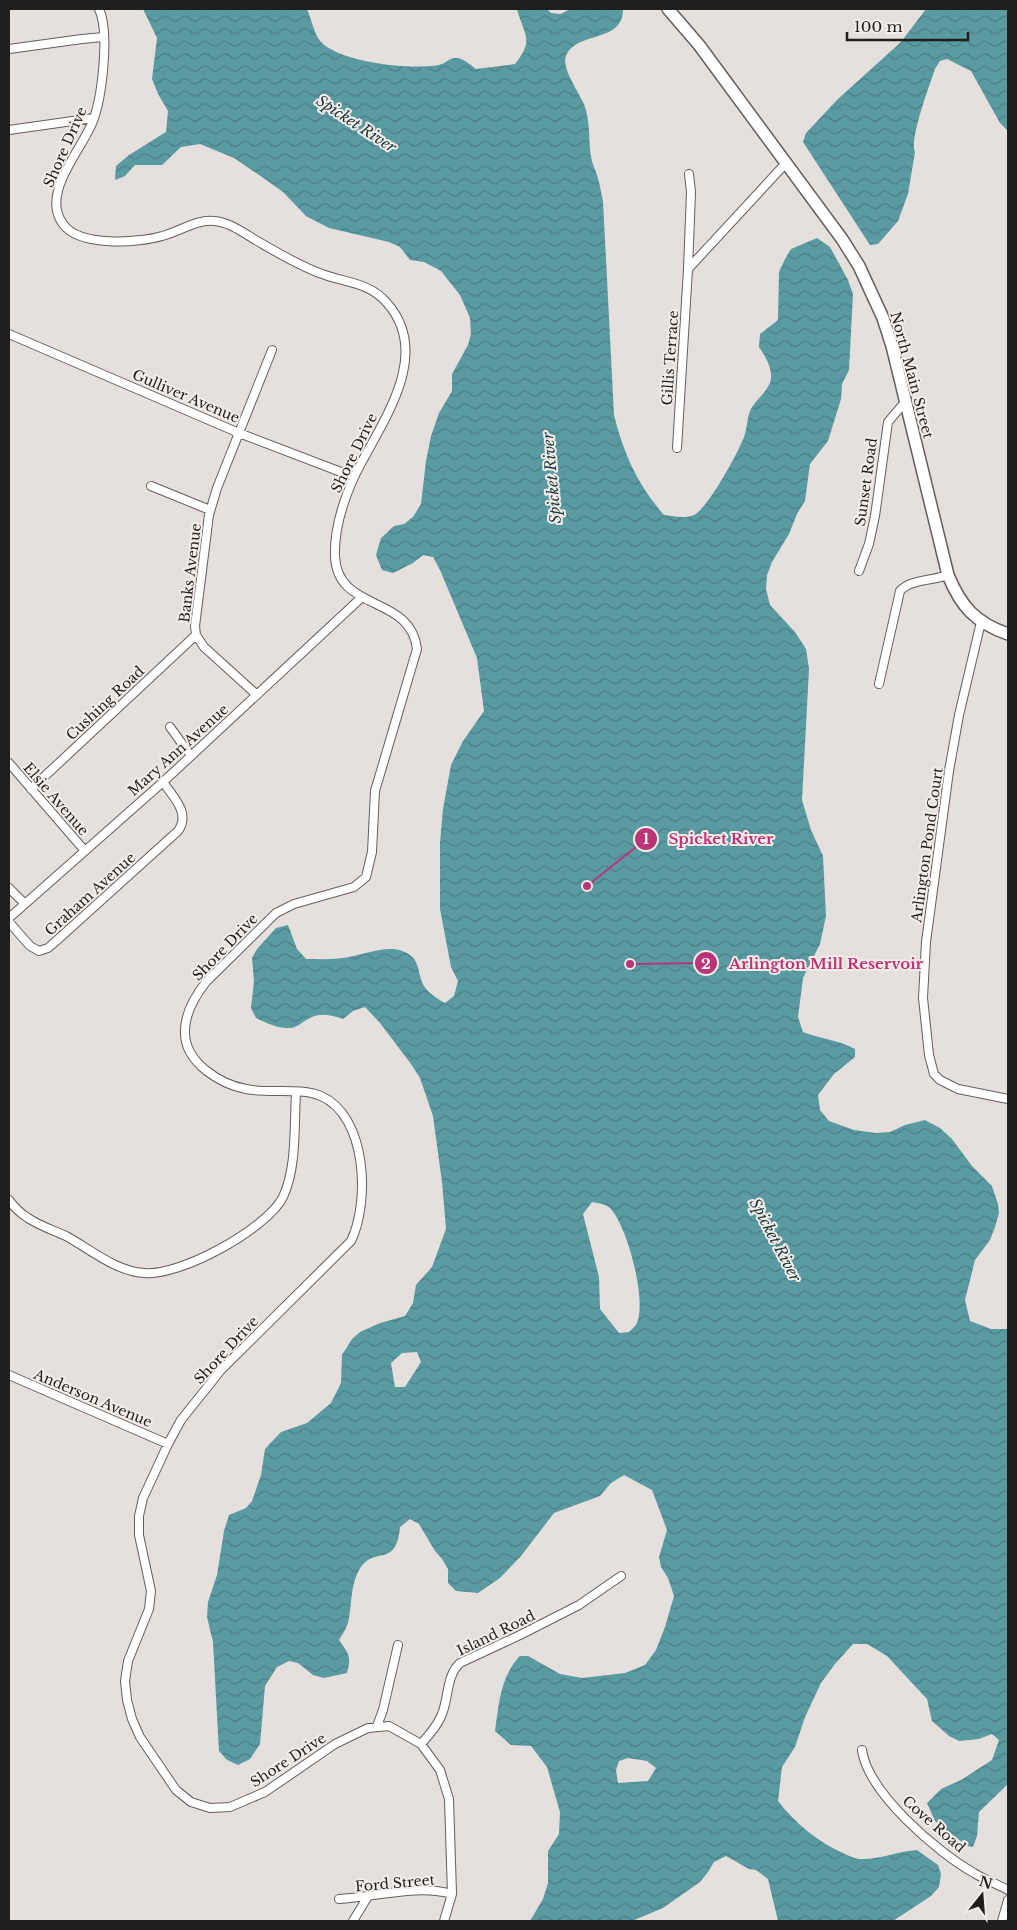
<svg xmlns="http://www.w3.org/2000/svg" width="1017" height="1930" font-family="'Libre Baskerville',serif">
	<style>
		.water { fill: url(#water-waves); fill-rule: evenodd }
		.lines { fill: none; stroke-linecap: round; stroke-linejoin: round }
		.street-casing { stroke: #645f5d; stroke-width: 10 }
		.secondary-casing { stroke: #645f5d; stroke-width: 14 }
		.street { stroke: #fff; stroke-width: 8 }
		.secondary { stroke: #fff; stroke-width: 11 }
		.labels { text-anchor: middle; stroke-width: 4; stroke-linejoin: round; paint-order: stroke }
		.street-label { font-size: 14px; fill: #211f1e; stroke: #f3edea }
		.water-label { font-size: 15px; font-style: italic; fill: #153639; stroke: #f3edea }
		.leader { fill: none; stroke: #ba3476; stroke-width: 2 }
		.callout-dot { fill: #ba3476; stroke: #f3edea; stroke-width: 2 }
		.mark-label { font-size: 15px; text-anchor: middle; font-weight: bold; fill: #fff }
		.callout-label { font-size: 15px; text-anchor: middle; font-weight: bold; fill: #ba3476; stroke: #f3edea; stroke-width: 4; stroke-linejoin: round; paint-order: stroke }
	</style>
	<defs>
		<pattern id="water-waves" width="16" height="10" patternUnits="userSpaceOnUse" patternTransform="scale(1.25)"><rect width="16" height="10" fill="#5a9ba2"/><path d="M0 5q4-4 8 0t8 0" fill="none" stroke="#4a7e83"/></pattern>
	</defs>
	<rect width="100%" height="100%" fill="#e5dfdd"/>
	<path class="water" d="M 143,9 L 307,9 C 311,18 314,33 320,41 C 340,63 411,70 439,65 C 443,64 445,62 449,60 C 459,54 468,63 476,69 L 515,64 C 535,39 524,36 517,9 L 547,9 L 551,13 L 561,14 L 570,9 L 623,9 C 623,44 577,30 566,56 C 561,67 579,93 584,104 C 591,123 588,139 591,157 C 592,163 595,169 597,175 C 600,184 601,193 603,201 L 614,415 C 623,452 638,486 664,515 C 673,516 685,519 694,515 C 708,508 738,453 744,437 C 747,429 747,419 750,411 C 755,400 769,391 771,379 C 772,367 765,356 759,347 L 760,334 L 778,320 L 779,272 L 785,259 L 791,249 L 817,238 L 830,247 L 848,280 L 853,294 L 849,370 L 842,384 L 841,399 L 828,441 L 810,464 L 805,501 L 797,514 L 789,534 L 772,562 L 767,575 L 766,589 L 770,605 L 795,632 L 806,649 L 809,669 L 802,800 L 811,830 L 823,856 L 826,916 L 820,944 L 803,978 L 798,1017 L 803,1032 C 820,1039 839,1040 855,1049 L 855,1057 L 834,1074 L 818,1095 L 820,1110 L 829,1121 L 854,1130 L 876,1133 L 890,1132 L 905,1125 L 925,1120 L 940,1128 L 952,1139 L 972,1166 L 992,1186 L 998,1204 L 999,1213 L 995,1227 L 990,1240 L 975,1260 L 965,1300 L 970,1321 L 991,1329 L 1008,1329 L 1008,1784 L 979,1812 L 977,1836 L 973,1847 L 967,1846 L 935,1821 L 927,1803 L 941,1789 L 961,1780 L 992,1760 L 999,1740 L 992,1734 L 979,1739 L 959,1741 L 949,1736 L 932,1721 L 927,1699 L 887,1656 L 867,1644 L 853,1644 L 835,1664 L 821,1683 L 805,1717 L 795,1747 L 782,1767 L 778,1801 C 796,1824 818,1842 845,1854 C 850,1856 855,1859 860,1859 C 879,1860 898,1851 917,1850 L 938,1865 L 941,1874 L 939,1887 L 931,1896 L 893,1921 L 778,1921 L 768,1879 L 756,1870 L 749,1869 L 726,1856 L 714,1862 L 708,1872 L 700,1882 L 663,1908 L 632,1921 L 530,1921 L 543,1899 L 548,1883 L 548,1851 L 559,1834 L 560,1812 L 547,1767 L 531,1746 L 511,1745 L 495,1731 C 499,1704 500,1677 520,1656 L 528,1656 L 560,1674 L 582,1678 L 625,1673 L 645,1665 L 656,1650 L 665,1627 L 674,1596 L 668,1578 L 661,1567 L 659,1557 L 667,1530 L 652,1490 L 624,1475 L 611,1483 L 600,1496 L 554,1513 L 521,1556 L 500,1578 L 478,1593 L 456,1591 L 448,1583 L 448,1569 L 442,1559 L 435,1551 L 419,1524 L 410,1519 L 400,1527 C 396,1570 374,1544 359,1570 C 350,1586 352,1606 348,1623 C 346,1629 342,1635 339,1640 C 348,1653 352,1656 347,1673 L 324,1678 L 313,1675 L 298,1663 L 289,1661 L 277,1667 L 265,1686 L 260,1744 L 250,1759 L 238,1765 L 227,1760 L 219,1751 L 213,1642 L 207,1617 L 208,1602 L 217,1575 L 224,1531 L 229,1515 L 246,1508 L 252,1501 L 261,1475 L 265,1449 L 281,1432 L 307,1423 L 331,1403 L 341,1383 L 342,1355 L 352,1339 L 360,1332 L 380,1323 L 405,1316 L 413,1303 L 416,1285 L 432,1267 L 446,1229 L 442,1182 L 433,1116 L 420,1078 L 411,1064 L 380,1023 L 365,1007 L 353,1011 L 343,1019 C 331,1015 320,1012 308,1019 C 302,1022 298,1027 291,1028 C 279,1029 266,1023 256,1018 L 251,1008 L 254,981 L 252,958 L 257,949 L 276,928 L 288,925 L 297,949 L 306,959 C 320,959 335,960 349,957 C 368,954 392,942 410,955 C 420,962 418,976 424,986 C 428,993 438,999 445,1003 L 454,996 L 458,981 L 451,967 L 440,909 L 440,843 L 443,809 L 451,765 L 463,741 L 484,711 L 477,658 L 440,570 L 433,557 L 423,555 L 413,563 L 393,573 L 382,570 L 376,555 L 381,538 L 394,526 L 404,524 L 413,517 L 421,504 L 426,461 L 431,436 L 439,413 L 452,391 L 452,374 L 468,345 L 471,334 L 470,318 L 460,295 L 441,271 L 424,262 L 410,260 L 400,247 L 389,242 L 329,228 L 306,216 L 283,192 L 262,177 L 234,158 L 200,144 L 181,147 L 162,165 L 135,165 L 125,176 L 115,180 L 116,166 L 129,155 L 166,132 L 168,111 L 158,94 L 152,79 L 157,38 ZM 592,1202 C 597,1203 606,1204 610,1208 C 627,1225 647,1300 637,1323 C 636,1326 632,1329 629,1332 L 619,1333 L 600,1309 L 599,1277 L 583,1214 ZM 417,1352 L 421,1362 L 405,1387 L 395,1387 L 391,1363 L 402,1353 ZM 628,1758 L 647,1761 L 656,1768 L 648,1781 L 618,1783 L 616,1770 L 619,1761 Z
		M 926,9 L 1008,9 L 1008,131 L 1000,123 L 971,71 L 947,59 L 940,61 L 935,69 C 930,84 909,140 915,152 L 908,194 L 898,221 L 878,244 L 870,245 L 803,142 L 806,133 L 838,99 L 901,42 Z"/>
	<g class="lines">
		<defs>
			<path id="street" d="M 99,9 C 110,32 102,97 93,121 C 82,150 40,193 63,224 C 79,247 139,243 162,236 C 179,232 196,219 214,221 C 230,222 245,234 259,242 C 278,253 303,268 325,275 C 348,283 370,283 387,303 C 434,356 380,424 355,475 C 344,499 334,528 335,556 C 337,613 411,594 417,649 L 375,791 L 372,852 L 366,877 L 354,887 L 294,904 L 276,913 L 206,982 C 195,996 184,1015 185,1034 C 186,1063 220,1084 246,1089 C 269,1094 300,1087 321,1096 C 367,1116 370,1202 351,1241 L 221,1370 L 181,1420 L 168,1444 L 143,1498 L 139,1516 L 139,1535 L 151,1591 L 149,1609 L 128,1661 L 125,1681 L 127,1700 L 132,1719 L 140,1737 L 176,1790 L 191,1802 L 210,1808 L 230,1807 L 265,1792 L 335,1744 L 368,1728 L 389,1726 L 421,1744 L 440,1770 L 449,1799 L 452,1894 L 444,1921
				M 9,49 L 82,39 L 103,37
				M 9,130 L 94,118
				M 688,269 L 691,192 L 689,174
				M 9,334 L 239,433 L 354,477
				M 677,448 L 688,269 L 786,163
				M 151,486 L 210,510
				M 859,571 L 869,544 L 875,516 L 888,422 L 905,402
				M 981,622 L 959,715 L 949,771 L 926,942 L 923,998 L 929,1055 L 934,1074 L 940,1080 L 958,1089 L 1008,1099
				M 879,684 L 900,591 C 911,579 932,581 948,575
				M 257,695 L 204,647 L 196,635 L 195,626 L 209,515 L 217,488 L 272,350
				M 170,727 L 191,756
				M 9,763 L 85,851
				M 31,789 L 196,635
				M 9,888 L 25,904
				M 9,918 L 163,782 L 361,598
				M 9,922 L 30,946 L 39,951 L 48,948 L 55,942 L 178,831 C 191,813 173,797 163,782
				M 9,1200 C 14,1207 20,1213 28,1218 C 40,1226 53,1230 66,1236 C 90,1249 115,1271 144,1273 C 179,1277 267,1229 283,1197 C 297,1167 294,1126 296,1093
				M 9,1375 L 168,1444
				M 377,1726 L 383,1710 L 398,1645
				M 421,1744 C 429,1735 438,1725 442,1714 C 449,1697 446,1676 460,1663 L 520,1635 L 579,1605 L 621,1576
				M 862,1750 C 868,1793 937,1852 974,1873 C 985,1880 997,1884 1008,1890
				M 339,1899 C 375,1897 418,1884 452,1894
				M 353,1921 L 367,1898
				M 1002,1921 L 1008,1900"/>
			<path id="secondary" d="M 668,9 L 699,45 L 842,239 L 859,266 L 883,318 L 892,346 L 948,575 C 961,607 976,623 1008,634"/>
		</defs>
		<use href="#street" class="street-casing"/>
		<use href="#secondary" class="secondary-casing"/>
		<use href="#street" class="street"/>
		<use href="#secondary" class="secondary"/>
	</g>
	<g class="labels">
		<g class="street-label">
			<text transform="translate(65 147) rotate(-66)" y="5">Shore Drive</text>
			<text transform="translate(670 358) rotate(-86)" y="5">Gillis Terrace</text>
			<text transform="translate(912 375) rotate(75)" y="5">North Main Street</text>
			<text transform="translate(186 396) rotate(23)" y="5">Gulliver Avenue</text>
			<text transform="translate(354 453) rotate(-64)" y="5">Shore Drive</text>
			<text transform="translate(866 482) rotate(-82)" y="5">Sunset Road</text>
			<text transform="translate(190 573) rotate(-83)" y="5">Banks Avenue</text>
			<text transform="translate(105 703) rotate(-43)" y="5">Cushing Road</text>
			<text transform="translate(178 750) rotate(-42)" y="5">Mary Ann Avenue</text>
			<text transform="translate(56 799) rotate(49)" y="5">Elsie Avenue</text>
			<text transform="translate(927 845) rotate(-82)" y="5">Arlington Pond Court</text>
			<text transform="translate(90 894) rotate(-42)" y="5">Graham Avenue</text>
			<text transform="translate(225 947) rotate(-46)" y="5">Shore Drive</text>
			<text transform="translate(226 1350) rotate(-47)" y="5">Shore Drive</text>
			<text transform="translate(93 1398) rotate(23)" y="5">Anderson Avenue</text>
			<text transform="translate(496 1633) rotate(-26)" y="5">Island Road</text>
			<text transform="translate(288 1760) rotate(-33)" y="5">Shore Drive</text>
			<text transform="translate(934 1824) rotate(41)" y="5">Cove Road</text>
			<text transform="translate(395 1883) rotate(-5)" y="5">Ford Street</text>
		</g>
		<g class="water-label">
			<text transform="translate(356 124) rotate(33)" y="5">Spicket River</text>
			<text transform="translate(552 478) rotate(-95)" y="5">Spicket River</text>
			<text transform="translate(775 1240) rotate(62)" y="5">Spicket River</text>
		</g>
	</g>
	<path class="leader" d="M587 886L646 839M630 964L706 963"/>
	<g class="callout-dot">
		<circle cx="587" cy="886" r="5"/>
		<circle cx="630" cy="964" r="5"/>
		<circle cx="646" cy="839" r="12"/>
		<circle cx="706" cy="963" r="12"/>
	</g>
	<g class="mark-label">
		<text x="646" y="844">1</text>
		<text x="706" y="969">2</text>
	</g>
	<g class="callout-label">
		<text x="721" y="844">Spicket River</text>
		<text x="826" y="969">Arlington Mill Reservoir</text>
	</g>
	<rect width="1017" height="1930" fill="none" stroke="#211f1e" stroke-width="20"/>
	<g transform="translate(982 1895) rotate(17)" stroke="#f3edea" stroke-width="4" paint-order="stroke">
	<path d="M0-4L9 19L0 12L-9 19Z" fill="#211f1e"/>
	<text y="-8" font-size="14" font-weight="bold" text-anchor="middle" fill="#211f1e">N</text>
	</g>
	<path d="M847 32v8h121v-8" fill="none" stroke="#211f1e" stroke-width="2.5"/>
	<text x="854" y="32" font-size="15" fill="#211f1e" stroke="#f3edea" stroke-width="4" paint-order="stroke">100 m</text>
</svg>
